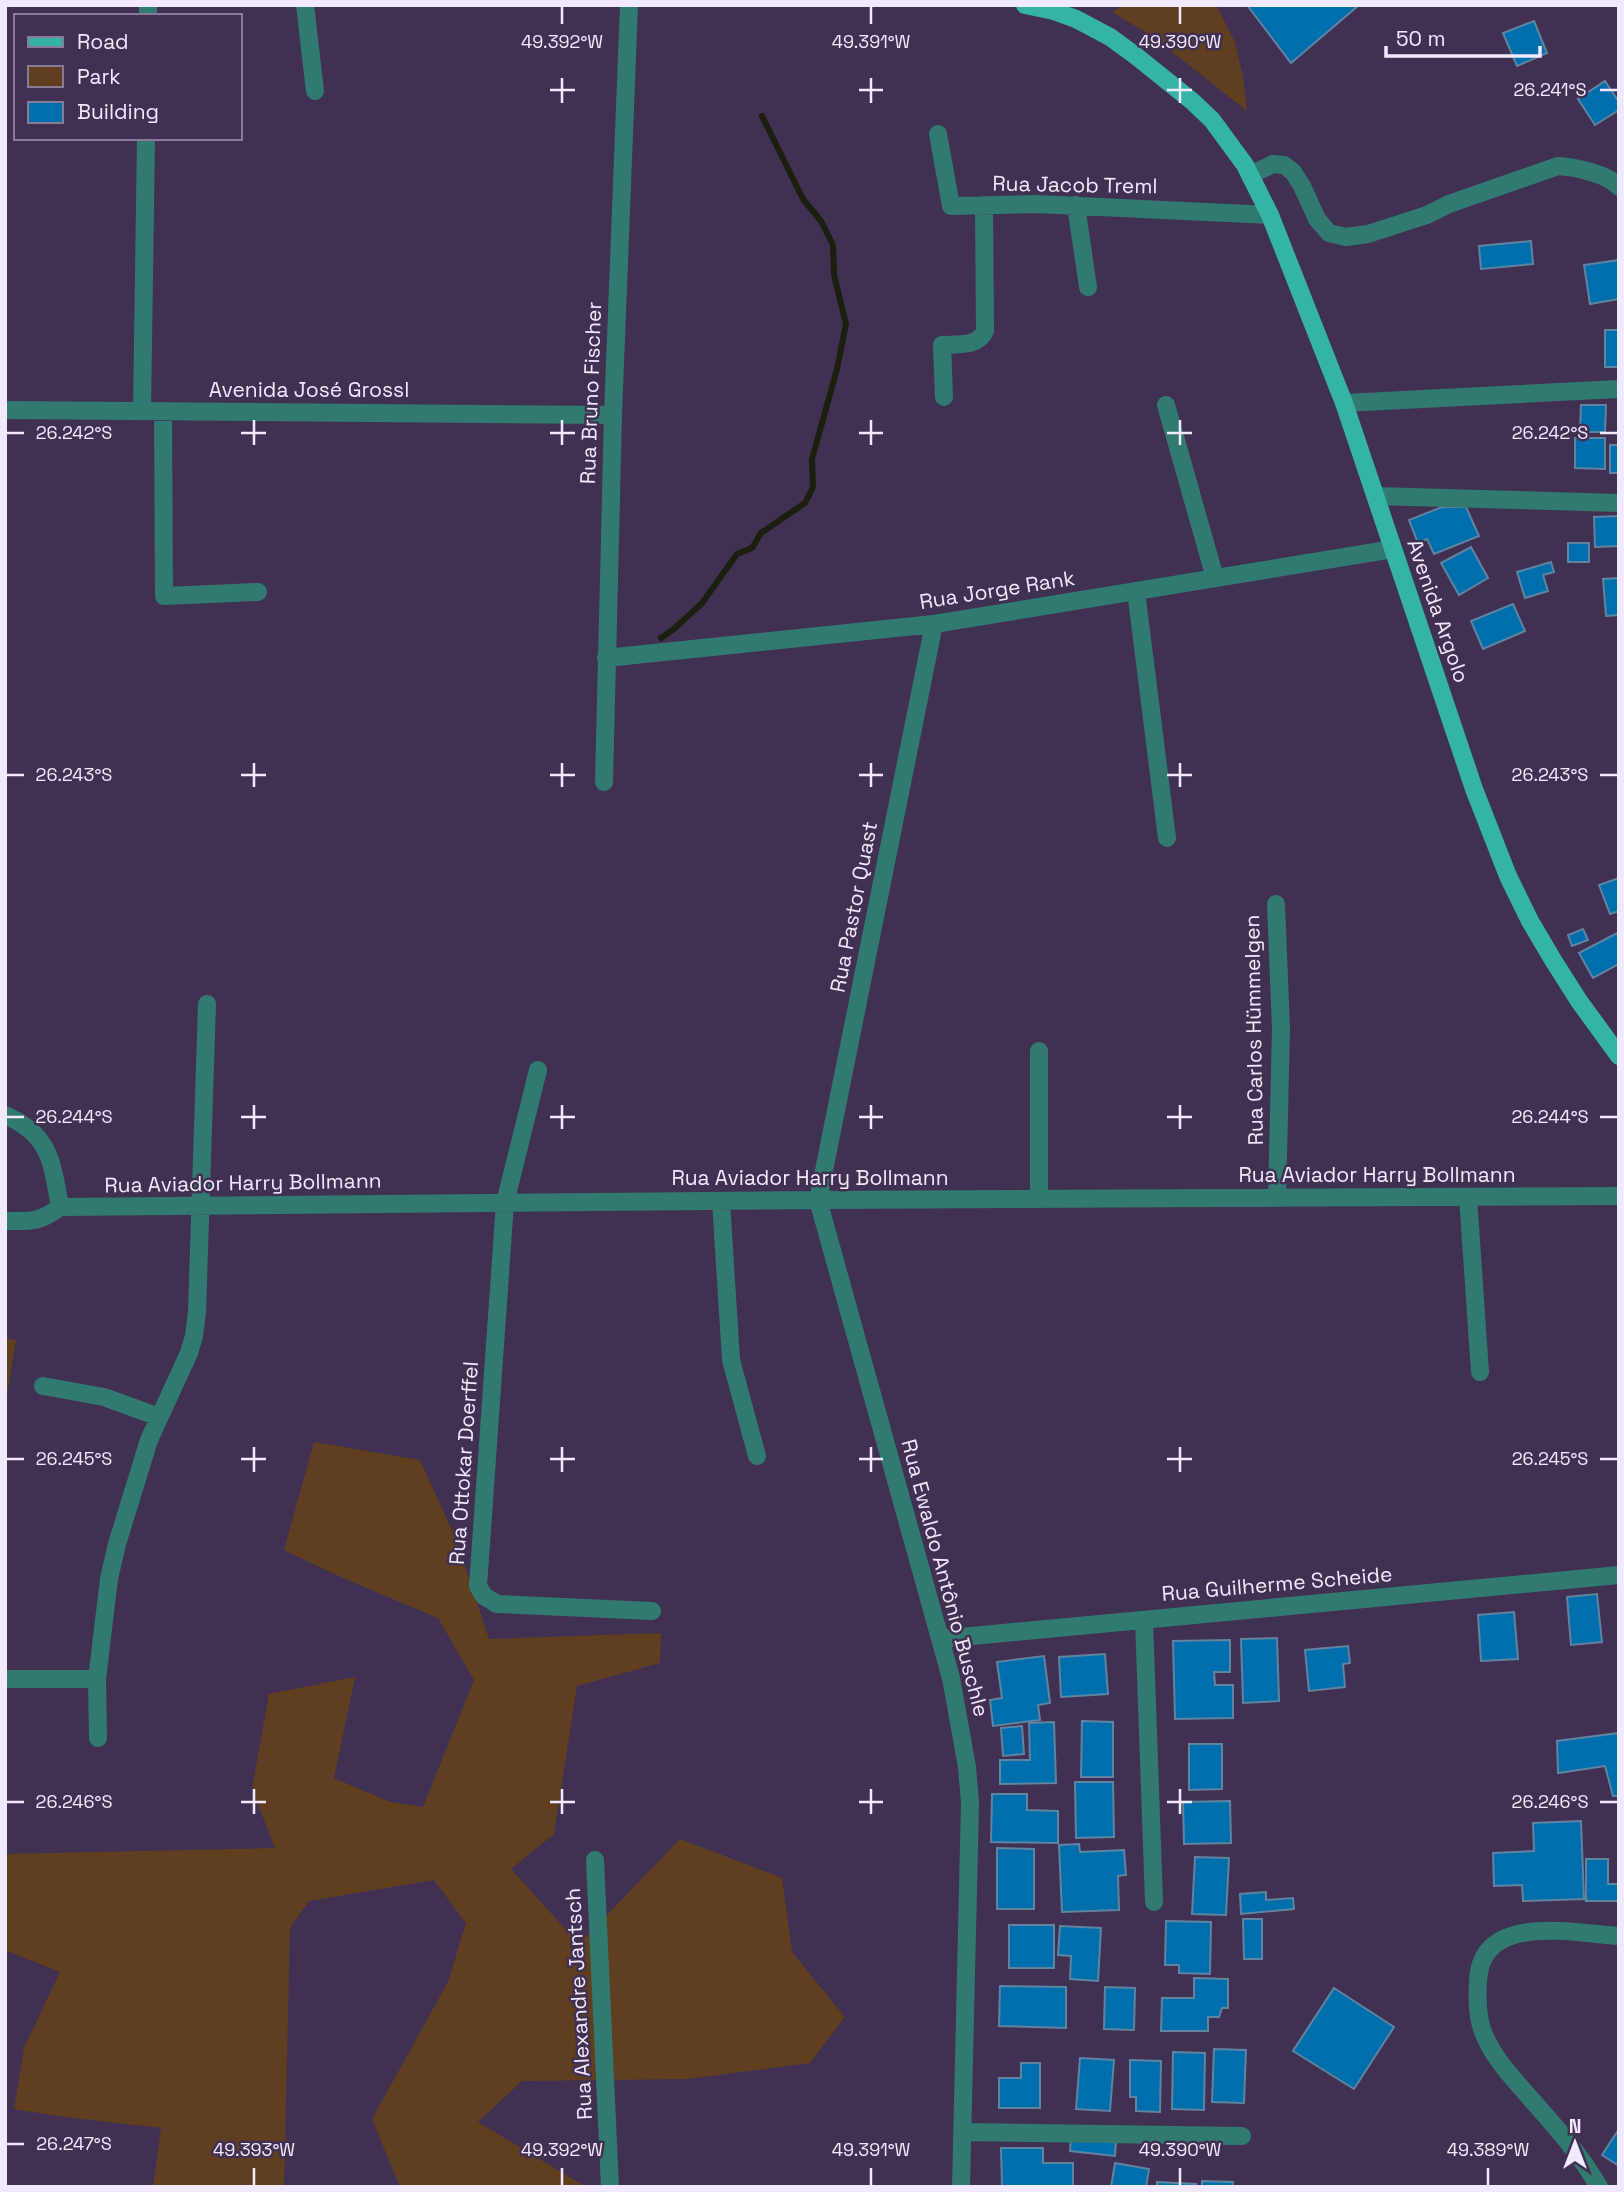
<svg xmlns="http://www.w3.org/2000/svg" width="1624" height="2192" font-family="'Space Grotesk',sans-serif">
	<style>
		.green { fill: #5f3f1f }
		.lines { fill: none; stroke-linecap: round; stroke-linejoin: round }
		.stream { stroke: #1a1f0e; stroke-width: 6 }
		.building { fill: #006fae; stroke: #6083a0; stroke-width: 2 }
		.minor { stroke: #327a70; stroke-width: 18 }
		.major { stroke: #35b3a5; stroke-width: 18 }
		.ticks { fill: none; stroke: #f1e9fe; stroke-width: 2.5 }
		.labels { text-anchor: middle; stroke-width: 5; stroke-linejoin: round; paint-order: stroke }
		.street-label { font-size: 21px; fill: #f1e9fe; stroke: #403152 }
		.ticks-label { font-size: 18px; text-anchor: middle; fill: #f1e9fe; stroke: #403152; stroke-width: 5; stroke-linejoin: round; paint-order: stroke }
	</style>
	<rect width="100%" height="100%" fill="#403152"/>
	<path class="green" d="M 1124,5 L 1214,5 L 1217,7 L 1234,40 L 1243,76 L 1247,111 L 1152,36 L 1112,12 Z
		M 5,1338 L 16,1340 L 5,1408 Z
		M 314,1442 L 420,1460 L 456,1539 L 489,1639 L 661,1633 L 660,1663 L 577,1686 L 554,1834 L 511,1869 L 579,1944 L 680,1839 L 782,1878 L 792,1952 L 845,2017 L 810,2063 L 688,2079 L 522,2081 L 478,2122 L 586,2187 L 400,2187 L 372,2119 L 448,1982 L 466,1923 L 434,1880 L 309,1901 L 290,1928 L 284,2187 L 153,2187 L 161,2128 L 65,2117 L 14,2109 L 24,2048 L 60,1972 L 5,1950 L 5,1854 L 275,1848 L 252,1789 L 269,1694 L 355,1677 L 334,1778 L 390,1802 L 423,1807 L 474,1680 L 438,1618 L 343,1578 L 284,1550 Z"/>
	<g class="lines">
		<path class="stream" d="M 661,638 L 674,629 L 702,603 L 737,554 L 752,548 L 761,533 L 805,503 L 813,487 L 812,459 L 837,369 L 846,324 L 834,275 L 833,245 L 821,221 L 803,199 L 762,116"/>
	</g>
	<path class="building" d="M 1247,5 L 1359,5 L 1291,63 Z
		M 1534,21 L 1547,53 L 1517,66 L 1503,33 Z
		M 1605,81 L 1619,102 L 1619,110 L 1595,125 L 1578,99 Z
		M 1531,241 L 1533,264 L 1481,269 L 1479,246 Z
		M 1619,260 L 1619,299 L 1590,304 L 1584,265 Z
		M 1605,330 L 1619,330 L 1619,367 L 1605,367 Z
		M 1581,405 L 1606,405 L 1605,432 L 1580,432 Z
		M 1575,438 L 1605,438 L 1605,469 L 1575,468 Z
		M 1610,445 L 1619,445 L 1619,473 L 1610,473 Z
		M 1442,507 L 1466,507 L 1479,536 L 1434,554 L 1427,539 L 1418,543 L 1409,520 Z
		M 1619,516 L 1619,546 L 1595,547 L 1594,517 Z
		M 1568,543 L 1589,543 L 1589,562 L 1568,562 Z
		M 1471,547 L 1488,578 L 1459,595 L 1441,563 Z
		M 1551,562 L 1554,572 L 1543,575 L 1548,591 L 1525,598 L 1517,572 Z
		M 1619,578 L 1619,615 L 1606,616 L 1603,579 Z
		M 1513,604 L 1525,631 L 1483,649 L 1471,621 Z
		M 1619,878 L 1619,911 L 1610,914 L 1599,885 Z
		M 1583,929 L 1588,940 L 1572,946 L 1568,935 Z
		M 1617,933 L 1619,937 L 1619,964 L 1593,978 L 1579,953 Z
		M 1597,1594 L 1602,1642 L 1571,1645 L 1567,1597 Z
		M 1514,1612 L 1518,1659 L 1481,1661 L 1478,1615 Z
		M 1277,1638 L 1279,1701 L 1243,1703 L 1241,1639 Z
		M 1230,1640 L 1230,1672 L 1214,1672 L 1215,1685 L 1233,1685 L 1233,1718 L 1175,1719 L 1173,1641 Z
		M 1348,1646 L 1350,1663 L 1343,1664 L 1345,1687 L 1309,1691 L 1305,1650 Z
		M 1105,1654 L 1108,1694 L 1061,1697 L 1059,1657 Z
		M 1044,1656 L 1050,1703 L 1038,1705 L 1040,1720 L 993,1726 L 990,1700 L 1002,1698 L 997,1662 Z
		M 1082,1721 L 1113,1722 L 1113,1777 L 1081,1777 Z
		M 1054,1722 L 1056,1783 L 1000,1784 L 1000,1760 L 1030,1760 L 1029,1723 Z
		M 1022,1726 L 1024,1754 L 1003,1756 L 1001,1728 Z
		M 1619,1733 L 1619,1796 L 1613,1796 L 1605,1766 L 1558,1773 L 1557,1741 Z
		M 1189,1744 L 1222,1744 L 1222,1789 L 1189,1790 Z
		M 1075,1782 L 1113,1782 L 1114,1837 L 1076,1838 Z
		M 992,1794 L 1027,1794 L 1027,1810 L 1058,1811 L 1058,1843 L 991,1842 Z
		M 1230,1801 L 1231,1843 L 1184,1844 L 1183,1802 Z
		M 1581,1821 L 1584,1899 L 1523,1901 L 1522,1885 L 1494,1886 L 1493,1853 L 1534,1851 L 1533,1823 Z
		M 1079,1844 L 1080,1852 L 1124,1850 L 1126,1875 L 1118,1876 L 1119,1910 L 1062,1912 L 1059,1845 Z
		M 997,1848 L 1034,1849 L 1034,1909 L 997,1909 Z
		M 1195,1857 L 1229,1858 L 1226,1915 L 1192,1914 Z
		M 1586,1859 L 1608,1859 L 1608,1884 L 1619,1884 L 1619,1901 L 1586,1901 Z
		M 1266,1892 L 1266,1900 L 1293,1898 L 1294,1909 L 1241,1914 L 1240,1894 Z
		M 1243,1919 L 1262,1919 L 1262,1959 L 1244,1959 Z
		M 1166,1921 L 1211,1922 L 1210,1974 L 1179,1973 L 1179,1965 L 1165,1965 Z
		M 1009,1925 L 1054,1925 L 1054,1968 L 1009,1968 Z
		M 1060,1926 L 1101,1928 L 1098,1981 L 1070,1979 L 1071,1956 L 1058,1955 Z
		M 1194,1978 L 1228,1979 L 1228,2008 L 1222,2008 L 1219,2017 L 1208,2017 L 1208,2031 L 1161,2031 L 1162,1998 L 1194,1998 Z
		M 1000,1986 L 1066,1987 L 1066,2028 L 999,2026 Z
		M 1105,1987 L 1135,1988 L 1134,2030 L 1104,2029 Z
		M 1334,1988 L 1394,2027 L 1354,2089 L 1293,2051 Z
		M 1214,2049 L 1246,2050 L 1244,2103 L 1212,2102 Z
		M 1173,2052 L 1205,2053 L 1204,2110 L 1172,2109 Z
		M 1080,2058 L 1114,2060 L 1110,2111 L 1076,2109 Z
		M 1130,2060 L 1161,2061 L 1160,2112 L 1136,2111 L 1136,2097 L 1130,2097 Z
		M 1021,2063 L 1040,2063 L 1040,2108 L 999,2108 L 999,2078 L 1021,2078 Z
		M 1619,2129 L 1619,2166 L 1602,2155 Z
		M 1071,2137 L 1116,2141 L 1115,2156 L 1070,2151 Z
		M 1001,2148 L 1043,2148 L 1043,2163 L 1073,2163 L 1073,2187 L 1002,2187 Z
		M 1115,2163 L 1149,2169 L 1146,2187 L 1111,2187 Z
		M 1202,2181 L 1233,2182 L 1232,2187 L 1202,2187 Z
		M 1157,2182 L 1196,2184 L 1196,2187 L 1157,2187 Z"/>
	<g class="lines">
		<path class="minor" d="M 305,5 L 315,91
			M 148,16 L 148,5
			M 938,134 L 951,206 L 1036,204 L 1270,215
			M 1250,175 L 1273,164 L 1284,165 L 1293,172 L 1302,186 L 1317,219 L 1329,233 L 1346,237 L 1368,234 L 1427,215 L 1449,204 L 1558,166 C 1574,167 1609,174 1619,187
			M 1076,205 L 1088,287
			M 944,397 L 942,345 C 958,344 978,347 985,331 L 984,205
			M 1344,403 L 1619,389
			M 1166,405 L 1215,578
			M 5,410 L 613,415
			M 142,411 L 146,138
			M 163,411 L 164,596 L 258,592
			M 1376,496 L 1619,503
			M 1136,591 L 1167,838
			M 934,624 L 818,1200 L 951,1678 L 967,1767 L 970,1803 L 961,2187
			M 606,658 L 934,624 L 1393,549
			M 604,782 L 613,415 L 629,5
			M 1276,904 L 1281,1029 L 1277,1198
			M 1039,1051 L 1039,1199
			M 538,1070 L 505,1203 L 478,1586 L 484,1596 L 497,1604 L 652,1611
			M 5,1115 C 51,1135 52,1163 60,1207
			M 1468,1197 L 1480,1372
			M 721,1201 L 731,1360 L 757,1456
			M 5,1221 C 31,1221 39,1223 60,1207 L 818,1200 L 1619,1196
			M 43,1386 L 104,1397 L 159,1417
			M 1144,1620 L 1154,1902
			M 940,1639 L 1619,1575
			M 8,1679 L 97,1679
			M 98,1738 L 97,1679 L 109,1579 L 117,1544 L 149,1440 L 189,1353 L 194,1336 L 197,1312 L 207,1004
			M 595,1860 L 610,2187
			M 962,2132 L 1242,2136
			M 1599,2187 C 1581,2155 1555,2126 1531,2099 C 1513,2078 1491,2056 1482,2029 C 1477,2014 1477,1998 1478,1982 C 1480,1912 1572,1933 1619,1936"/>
		<path class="major" d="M 1025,5 L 1054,11 L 1076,19 L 1110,37 L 1136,56 L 1192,101 L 1212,120 L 1245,165 L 1270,215 L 1344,403 L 1474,789 L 1508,876 L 1530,921 L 1553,960 L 1579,1001 L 1619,1056"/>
	</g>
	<path class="ticks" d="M 562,7 L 562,24M 871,7 L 871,24M 1180,7 L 1180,24M 562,78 L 562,103M 871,78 L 871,103M 1180,78 L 1180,103M 550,90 L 575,90M 859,90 L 883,90M 1167,90 L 1192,90M 1600,90 L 1617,90M 254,420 L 254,445M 562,420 L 562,445M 871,420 L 871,445M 1180,420 L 1180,445M 7,433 L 24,433M 241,433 L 266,433M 550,433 L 575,433M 859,433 L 883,433M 1167,433 L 1192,433M 1600,433 L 1617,433M 254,763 L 254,787M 562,763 L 562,787M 871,763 L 871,787M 1180,763 L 1180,787M 7,775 L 24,775M 241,775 L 266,775M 550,775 L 575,775M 859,775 L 883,775M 1167,775 L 1192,775M 1600,775 L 1617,775M 254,1105 L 254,1129M 562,1105 L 562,1129M 871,1105 L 871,1129M 1180,1105 L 1180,1129M 7,1117 L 24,1117M 241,1117 L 266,1117M 550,1117 L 575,1117M 859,1117 L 883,1117M 1167,1117 L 1192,1117M 1600,1117 L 1617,1117M 254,1447 L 254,1472M 562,1447 L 562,1472M 871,1447 L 871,1472M 1180,1447 L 1180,1472M 7,1459 L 24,1459M 241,1459 L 266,1459M 550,1459 L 575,1459M 859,1459 L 883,1459M 1167,1459 L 1192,1459M 1600,1459 L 1617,1459M 254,1789 L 254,1814M 562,1789 L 562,1814M 871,1789 L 871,1814M 1180,1789 L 1180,1814M 7,1802 L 24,1802M 241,1802 L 266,1802M 550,1802 L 575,1802M 859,1802 L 883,1802M 1167,1802 L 1192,1802M 1600,1802 L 1617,1802M 7,2144 L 24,2144M 254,2168 L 254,2185M 562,2168 L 562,2185M 871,2168 L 871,2185M 1180,2168 L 1180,2185M 1488,2168 L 1488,2185"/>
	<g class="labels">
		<g class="street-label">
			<text transform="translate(1075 185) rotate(1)" y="7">Rua Jacob Treml</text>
			<text x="309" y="397">Avenida José Grossl</text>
			<text transform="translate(591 393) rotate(-88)" y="7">Rua Bruno Fischer</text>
			<text transform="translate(997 590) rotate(-9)" y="7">Rua Jorge Rank</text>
			<text transform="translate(1438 611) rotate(71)" y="7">Avenida Argolo</text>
			<text transform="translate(854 907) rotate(-79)" y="7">Rua Pastor Quast</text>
			<text transform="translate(1254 1030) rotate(-91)" y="7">Rua Carlos Hümmelgen</text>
			<text x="1377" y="1182">Rua Aviador Harry Bollmann</text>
			<text x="810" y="1185">Rua Aviador Harry Bollmann</text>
			<text transform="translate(243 1183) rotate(-1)" y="7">Rua Aviador Harry Bollmann</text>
			<text transform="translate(464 1463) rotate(-86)" y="7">Rua Ottokar Doerffel</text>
			<text transform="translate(945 1578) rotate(75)" y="7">Rua Ewaldo Antônio Buschle</text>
			<text transform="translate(1277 1584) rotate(-5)" y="7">Rua Guilherme Scheide</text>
			<text transform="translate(579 2004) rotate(-93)" y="7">Rua Alexandre Jantsch</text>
		</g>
	</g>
	<g class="ticks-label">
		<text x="562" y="48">49.392°W</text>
		<text x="871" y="48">49.391°W</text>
		<text x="1180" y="48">49.390°W</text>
		<text x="1550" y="96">26.241°S</text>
		<text x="74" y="439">26.242°S</text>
		<text x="1550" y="439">26.242°S</text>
		<text x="74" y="781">26.243°S</text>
		<text x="1550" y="781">26.243°S</text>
		<text x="74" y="1123">26.244°S</text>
		<text x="1550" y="1123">26.244°S</text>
		<text x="74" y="1465">26.245°S</text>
		<text x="1550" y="1465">26.245°S</text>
		<text x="74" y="1808">26.246°S</text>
		<text x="1550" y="1808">26.246°S</text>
		<text x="74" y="2150">26.247°S</text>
		<text x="254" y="2156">49.393°W</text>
		<text x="562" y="2156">49.392°W</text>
		<text x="871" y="2156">49.391°W</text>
		<text x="1180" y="2156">49.390°W</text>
		<text x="1488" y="2156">49.389°W</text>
	</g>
	<rect width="1624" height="2192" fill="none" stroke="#f1e9fe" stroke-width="14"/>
	<rect x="14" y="14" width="228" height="126" fill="#403152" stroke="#877b97" stroke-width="2"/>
	<rect x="28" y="37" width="35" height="10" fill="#35b3a5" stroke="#877b97" stroke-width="2"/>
	<text x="77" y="49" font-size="21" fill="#f1e9fe">Road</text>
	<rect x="28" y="66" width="35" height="21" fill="#5f3f1f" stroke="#877b97" stroke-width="2"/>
	<text x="77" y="84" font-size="21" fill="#f1e9fe">Park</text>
	<rect x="28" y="102" width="35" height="21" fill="#006fae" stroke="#877b97" stroke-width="2"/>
	<text x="77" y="119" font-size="21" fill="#f1e9fe">Building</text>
	<g transform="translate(1575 2143)" stroke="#403152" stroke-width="5" paint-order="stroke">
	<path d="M0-5L12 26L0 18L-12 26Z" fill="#f1e9fe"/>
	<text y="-10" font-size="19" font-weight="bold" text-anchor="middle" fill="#f1e9fe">N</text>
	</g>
	<path d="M1386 46v10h154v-10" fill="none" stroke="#f1e9fe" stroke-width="3.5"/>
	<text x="1396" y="46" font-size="21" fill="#f1e9fe" stroke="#403152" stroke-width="5" paint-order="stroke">50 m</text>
</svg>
